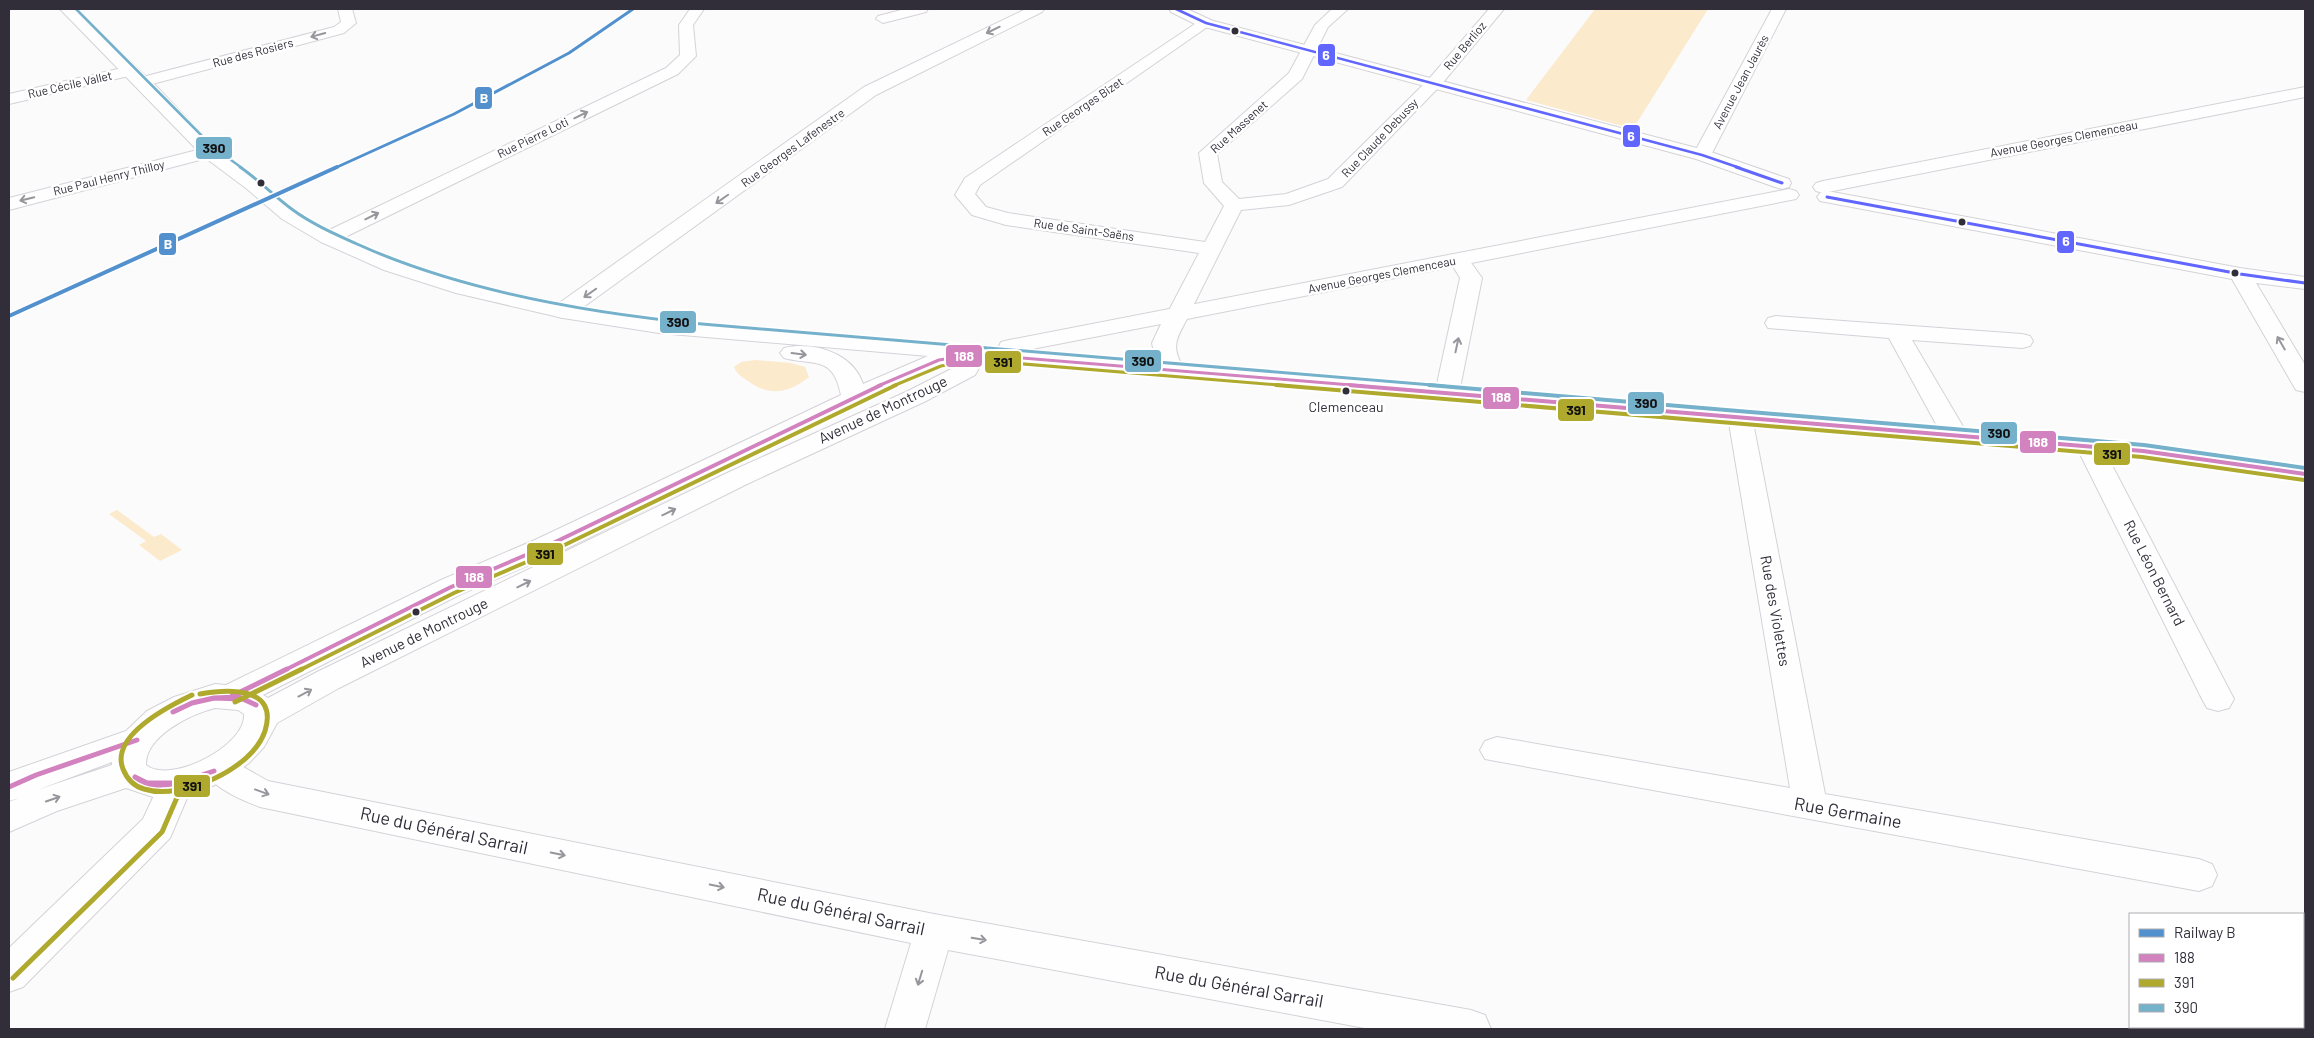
<svg xmlns="http://www.w3.org/2000/svg" width="2314" height="1038" font-family="Barlow,sans-serif">
	<style>
		.green { fill: #fceacc }
		.lines { fill: none; stroke-linecap: round; stroke-linejoin: round }
		.street-casing { stroke: #d4d2d8; stroke-width: 2 }
		.secondary-casing { stroke: #d4d2d8; stroke-width: 2 }
		.street { fill: #fefefe; fill-rule: evenodd }
		.secondary { fill: #fefefe; fill-rule: evenodd }
		.bus-1-far2-casing { stroke: #fff; stroke-width: 6 }
		.bus-1-far1-casing { stroke: #fff; stroke-width: 8 }
		.bus-1-casing { stroke: #fff; stroke-width: 9 }
		.bus-2-far2-casing { stroke: #fff; stroke-width: 6 }
		.bus-2-far1-casing { stroke: #fff; stroke-width: 8 }
		.bus-2-casing { stroke: #fff; stroke-width: 9 }
		.bus-3-far2-casing { stroke: #fff; stroke-width: 5 }
		.bus-3-far1-casing { stroke: #fff; stroke-width: 6 }
		.bus-3-casing { stroke: #fff; stroke-width: 8 }
		.bus-4-far1-casing { stroke: #fff; stroke-width: 5 }
		.bus-4-casing { stroke: #fff; stroke-width: 6 }
		.bus-1-far2 { stroke: #d282be; stroke-width: 3 }
		.bus-1-far1 { stroke: #d282be; stroke-width: 4 }
		.bus-1 { stroke: #d282be; stroke-width: 5 }
		.bus-2-far2 { stroke: #afaa2e; stroke-width: 3 }
		.bus-2-far1 { stroke: #afaa2e; stroke-width: 4 }
		.bus-2 { stroke: #afaa2e; stroke-width: 5 }
		.bus-3-far2 { stroke: #76b1cc; stroke-width: 2.5 }
		.bus-3-far1 { stroke: #76b1cc; stroke-width: 3 }
		.bus-3 { stroke: #76b1cc; stroke-width: 4 }
		.bus-4-far1 { stroke: #6166ff; stroke-width: 2.5 }
		.bus-4 { stroke: #6166ff; stroke-width: 3 }
		.rail-1-far1-casing { stroke: #fff; stroke-width: 5.5 }
		.rail-1-casing { stroke: #fff; stroke-width: 7 }
		.rail-1-far1 { stroke: #5291ce; stroke-width: 3 }
		.rail-1 { stroke: #5291ce; stroke-width: 4 }
		.oneway { stroke: #98969c }
		.bus-dot { fill: #312e3a; stroke: #fff; stroke-width: 2 }
		.labels { text-anchor: middle; stroke-width: 5; stroke-linejoin: round; paint-order: stroke }
		.far-street-label { font-size: 12px; fill: #312e3a; stroke: #fff }
		.bus-label { font-size: 14px; fill: #312e3a; stroke: #fff }
		.street-label { font-size: 15px; fill: #312e3a; stroke: #fff }
		.near-street-label { font-size: 18px; fill: #312e3a; stroke: #fff }
		.line-badge { stroke: #fff; stroke-width: 2 }
		.badge-label { font-size: 14px; text-anchor: middle; font-weight: bold; fill: #fff }
		.pale-badge-label { font-size: 14px; text-anchor: middle; font-weight: bold; fill: #111 }
	</style>
	<rect width="100%" height="100%" fill="#fbfbfb"/>
	<path class="green" d="M 1595,9 L 1708,9 L 1633,129 L 1526,100 Z
		M 755,360 L 791,363 L 805,367 L 809,377 C 789,393 769,397 748,381 C 742,377 737,374 734,367 L 741,362 Z
		M 117,510 L 154,537 L 161,534 L 182,550 L 160,561 L 139,545 L 146,541 L 109,514 Z"/>
	<g class="lines">
		<defs>
			<path id="street" d="M 338,9 L 352,9 L 356,23 L 344,33 L 141,87 L 135,85 L 133,82 L 135,79 L 334,27 L 341,22 Z
				M 690,9 L 704,9 L 693,25 L 696,56 L 678,74 L 335,242 L 328,244 L 321,242 L 318,238 L 321,234 L 666,68 L 680,55 L 679,25 Z
				M 905,9 L 928,9 L 926,12 L 883,23 L 876,19 L 878,16 Z
				M 1026,9 L 1044,9 L 1042,12 L 876,95 L 571,316 L 563,318 L 555,316 L 552,311 L 555,306 L 864,87 Z
				M 1169,9 L 1187,9 L 1211,20 L 1213,23 L 980,185 L 975,194 L 986,207 L 1008,213 L 1205,242 L 1224,206 L 1204,183 L 1199,153 L 1289,73 L 1315,25 L 1332,9 L 1348,9 L 1328,27 L 1302,79 L 1217,154 L 1222,182 L 1239,199 L 1286,194 L 1328,179 L 1428,80 L 1489,9 L 1504,9 L 1440,86 L 1342,187 L 1289,205 L 1241,210 L 1188,316 L 1185,321 L 1177,323 L 1169,321 L 1166,316 L 1199,253 L 1006,225 L 972,215 L 955,195 L 965,178 L 1195,24 L 1171,12 Z
				M 1772,9 L 1786,9 L 1711,155 L 1708,159 L 1696,159 L 1693,155 Z
				M 131,66 L 137,68 L 139,71 L 137,74 L 9,104 L 9,94 Z
				M 209,147 L 215,148 L 218,152 L 215,156 L 9,210 L 9,198 Z
				M 1827,191 L 2240,268 L 2305,277 L 2305,289 L 2256,283 L 2305,365 L 2305,392 L 2296,390 L 2293,385 L 2232,279 L 1820,201 L 1817,197 L 1820,193 Z
				M 1460,255 L 1467,257 L 1482,278 L 1459,393 L 1456,398 L 1447,400 L 1438,398 L 1435,393 L 1460,278 L 1450,261 L 1453,257 Z
				M 1776,316 L 2022,334 L 2030,336 L 2033,341 L 2030,346 L 2022,348 L 1912,340 L 1968,435 L 1964,440 L 1955,443 L 1946,440 L 1942,435 L 1889,338 L 1768,328 L 1765,323 L 1768,318 Z
				M 1740,410 L 1749,412 L 1752,417 L 1825,794 L 2199,859 L 2212,864 L 2217,875 L 2212,886 L 2199,891 L 1485,759 L 1480,750 L 1485,741 L 1497,737 L 1790,788 L 1728,417 L 1731,412 Z
				M 2089,438 L 2098,441 L 2102,446 L 2234,699 L 2229,708 L 2218,711 L 2207,708 L 2202,699 L 2076,446 L 2080,441 Z
				M 219,756 L 231,760 L 268,781 L 934,914 L 1471,1010 L 1485,1015 L 1491,1029 L 1370,1029 L 948,950 L 925,1029 L 885,1029 L 911,943 L 260,807 C 241,800 212,787 202,769 L 207,760 Z
				M 176,770 L 188,774 L 193,784 L 170,838 L 23,987 L 9,992 L 9,948 L 143,819 L 164,774 Z"/>
			<path id="secondary" d="M 60,9 L 75,9 L 157,87 L 215,148 L 261,181 L 296,211 L 335,234 L 398,262 L 470,283 L 563,304 L 659,319 L 998,348 L 1001,342 L 1009,340 L 1789,189 L 1796,191 L 1799,195 L 1796,199 L 1187,319 C 1178,336 1171,345 1181,363 L 2143,443 L 2305,466 L 2305,482 L 2143,459 L 983,361 L 975,375 L 926,401 L 745,485 L 339,688 L 277,723 L 264,747 L 249,763 L 229,778 L 206,789 L 172,798 L 153,797 L 126,788 L 57,811 L 9,832 L 9,802 L 19,798 L 9,801 L 9,772 L 126,731 L 147,711 L 174,697 L 215,684 L 226,685 L 441,580 L 537,539 L 841,395 C 833,355 815,366 784,358 L 780,353 L 784,348 C 813,341 853,353 863,384 L 928,356 L 659,333 L 563,318 L 456,293 L 384,270 L 321,242 L 282,219 L 247,189 L 203,156 ZM 1161,324 L 1152,343 L 1156,361 L 1027,350 ZM 959,363 L 957,366 L 908,391 L 727,473 L 317,672 L 268,698 L 263,695 L 461,594 L 557,553 L 903,383 L 945,366 ZM 215,708 L 238,710 L 244,714 C 247,745 171,785 146,765 C 145,736 191,714 215,708 ZM 112,762 L 112,765 L 37,790 Z
				M 1206,19 L 1708,151 L 1789,179 L 1791,183 L 1789,187 L 1782,189 L 1775,187 L 1696,159 L 1201,26 L 1199,23 Z
				M 2305,87 L 2305,97 L 1823,193 L 1816,191 L 1813,187 L 1816,183 L 1823,181 Z"/>
		</defs>
		<use href="#street" class="street-casing"/>
		<use href="#secondary" class="secondary-casing"/>
		<use href="#street" class="street"/>
		<use href="#secondary" class="secondary"/>
		<defs>
			<path id="bus-1-far2" d="M 878,386 L 939,360 L 975,354 L 1363,386"/>
			<path id="bus-1-far1" d="M 1348,385 L 2143,451 L 2305,474
				M 285,670 L 451,587 L 547,546 L 881,385"/>
			<path id="bus-1" d="M 232,696 L 287,669
				M 214,698 L 239,697 L 256,705
				M 214,698 L 243,699 L 256,705
				M 173,712 L 192,703 L 214,698
				M 135,777 L 147,783 L 178,783
				M 135,777 C 148,787 163,786 178,783
				M 178,783 L 214,771
				M 178,783 L 214,771
				M 9,787 L 36,775 L 137,740"/>
			<path id="bus-2-far2" d="M 893,386 L 941,366 L 975,360 L 1291,386"/>
			<path id="bus-2-far1" d="M 1276,385 L 2142,457 L 2304,480
				M 300,670 L 454,593 L 550,552 L 896,385"/>
			<path id="bus-2" d="M 192,695 C 169,706 110,736 123,769 C 127,779 133,786 144,789 C 181,801 253,769 265,731 C 279,686 227,689 200,694
				M 235,702 L 302,669
				M 13,978 L 162,832 L 182,786"/>
			<path id="bus-3-far2" d="M 76,9 L 213,147 L 242,168"/>
			<path id="bus-3-far1" d="M 240,167 C 259,180 275,197 293,210 C 312,224 335,234 357,244 C 461,291 588,313 702,324 L 1444,386"/>
			<path id="bus-3" d="M 1429,385 L 2144,445 L 2305,468"/>
			<path id="bus-4-far1" d="M 1176,9 L 1206,23 L 1702,155 L 1740,168"/>
			<path id="bus-4" d="M 1736,167 L 1782,183
				M 1827,197 L 2240,274 L 2305,283"/>
		</defs>
		<use href="#bus-1-far2" class="bus-1-far2-casing"/>
		<use href="#bus-1-far1" class="bus-1-far1-casing"/>
		<use href="#bus-1" class="bus-1-casing"/>
		<use href="#bus-2-far2" class="bus-2-far2-casing"/>
		<use href="#bus-2-far1" class="bus-2-far1-casing"/>
		<use href="#bus-2" class="bus-2-casing"/>
		<use href="#bus-3-far2" class="bus-3-far2-casing"/>
		<use href="#bus-3-far1" class="bus-3-far1-casing"/>
		<use href="#bus-3" class="bus-3-casing"/>
		<use href="#bus-4-far1" class="bus-4-far1-casing"/>
		<use href="#bus-4" class="bus-4-casing"/>
		<use href="#bus-1-far2" class="bus-1-far2"/>
		<use href="#bus-1-far1" class="bus-1-far1"/>
		<use href="#bus-1" class="bus-1"/>
		<use href="#bus-2-far2" class="bus-2-far2"/>
		<use href="#bus-2-far1" class="bus-2-far1"/>
		<use href="#bus-2" class="bus-2"/>
		<use href="#bus-3-far2" class="bus-3-far2"/>
		<use href="#bus-3-far1" class="bus-3-far1"/>
		<use href="#bus-3" class="bus-3"/>
		<use href="#bus-4-far1" class="bus-4-far1"/>
		<use href="#bus-4" class="bus-4"/>
		<defs>
			<path id="rail-1-far1" d="M 335,168 L 454,114 L 569,53 L 633,9"/>
			<path id="rail-1" d="M 9,316 L 337,167"/>
		</defs>
		<use href="#rail-1-far1" class="rail-1-far1-casing"/>
		<use href="#rail-1" class="rail-1-casing"/>
		<use href="#rail-1-far1" class="rail-1-far1"/>
		<use href="#rail-1" class="rail-1"/>
	</g>
	<defs><path id="oneway-shaft" d="M-6 0H5M1.5-3L5.5 0L1.5 3" fill="none" stroke-width="1.6" stroke-linecap="round" stroke-linejoin="round" transform="scale(1.25)"/></defs>
	<g class="oneway">
		<use href="#oneway-shaft" transform="translate(993 30) rotate(154)"/>
		<use href="#oneway-shaft" transform="translate(318 35) rotate(165)"/>
		<use href="#oneway-shaft" transform="translate(581 115) rotate(-26)"/>
		<use href="#oneway-shaft" transform="translate(27 199) rotate(166)"/>
		<use href="#oneway-shaft" transform="translate(722 199) rotate(145)"/>
		<use href="#oneway-shaft" transform="translate(372 216) rotate(-26)"/>
		<use href="#oneway-shaft" transform="translate(590 293) rotate(145)"/>
		<use href="#oneway-shaft" transform="translate(2281 343) rotate(-120)"/>
		<use href="#oneway-shaft" transform="translate(1457 345) rotate(-78)"/>
		<use href="#oneway-shaft" transform="translate(799 354) rotate(7)"/>
		<use href="#oneway-shaft" transform="translate(669 512) rotate(-26)"/>
		<use href="#oneway-shaft" transform="translate(524 584) rotate(-26)"/>
		<use href="#oneway-shaft" transform="translate(305 693) rotate(-28)"/>
		<use href="#oneway-shaft" transform="translate(262 792) rotate(20)"/>
		<use href="#oneway-shaft" transform="translate(53 799) rotate(-19)"/>
		<use href="#oneway-shaft" transform="translate(558 854) rotate(12)"/>
		<use href="#oneway-shaft" transform="translate(717 886) rotate(12)"/>
		<use href="#oneway-shaft" transform="translate(979 939) rotate(10)"/>
		<use href="#oneway-shaft" transform="translate(920 978) rotate(107)"/>
	</g>
	<g class="bus-dot">
		<circle cx="1235" cy="31" r="4.5"/>
		<circle cx="261" cy="183" r="4.5"/>
		<circle cx="1962" cy="222" r="4.5"/>
		<circle cx="2235" cy="273" r="4.5"/>
		<circle cx="1346" cy="391" r="4.5"/>
		<circle cx="416" cy="612" r="4.5"/>
	</g>
	<g class="labels">
		<g class="far-street-label">
			<text transform="translate(1465 46) rotate(-50)" y="4">Rue Berlioz</text>
			<text transform="translate(253 53) rotate(-15)" y="4">Rue des Rosiers</text>
			<text transform="translate(1741 82) rotate(-62)" y="4">Avenue Jean Jaurès</text>
			<text transform="translate(70 85) rotate(-13)" y="4">Rue Cécile Vallet</text>
			<text transform="translate(1083 107) rotate(-34)" y="4">Rue Georges Bizet</text>
			<text transform="translate(1239 127) rotate(-42)" y="4">Rue Massenet</text>
			<text transform="translate(533 138) rotate(-26)" y="4">Rue Pierre Loti</text>
			<text transform="translate(1380 138) rotate(-46)" y="4">Rue Claude Debussy</text>
			<text transform="translate(2064 139) rotate(-11)" y="4">Avenue Georges Clemenceau</text>
			<text transform="translate(793 148) rotate(-36)" y="4">Rue Georges Lafenestre</text>
			<text transform="translate(109 178) rotate(-14)" y="4">Rue Paul Henry Thilloy</text>
			<text transform="translate(1084 230) rotate(8)" y="4">Rue de Saint-Saëns</text>
			<text transform="translate(1382 275) rotate(-11)" y="4">Avenue Georges Clemenceau</text>
		</g>
		<g class="bus-label">
			<text x="1346" y="412">Clemenceau</text>
		</g>
		<g class="street-label">
			<text transform="translate(883 410) rotate(-25)" y="5">Avenue de Montrouge</text>
			<text transform="translate(2154 573) rotate(63)" y="5">Rue Léon Bernard</text>
			<text transform="translate(1775 611) rotate(80)" y="5">Rue des Violettes</text>
			<text transform="translate(424 633) rotate(-26)" y="5">Avenue de Montrouge</text>
		</g>
		<g class="near-street-label">
			<text transform="translate(1848 813) rotate(10)" y="6">Rue Germaine</text>
			<text transform="translate(444 831) rotate(12)" y="6">Rue du Général Sarrail</text>
			<text transform="translate(841 912) rotate(12)" y="6">Rue du Général Sarrail</text>
			<text transform="translate(1239 987) rotate(10)" y="6">Rue du Général Sarrail</text>
		</g>
	</g>
	<g class="line-badge">
		<rect x="1317" y="43" width="19" height="24" rx="5" fill="#6166ff"/>
		<rect x="474" y="86" width="19" height="24" rx="5" fill="#5291ce"/>
		<rect x="1622" y="124" width="19" height="24" rx="5" fill="#6166ff"/>
		<rect x="195" y="136" width="38" height="24" rx="5" fill="#76b1cc"/>
		<rect x="2056" y="230" width="19" height="24" rx="5" fill="#6166ff"/>
		<rect x="158" y="232" width="19" height="24" rx="5" fill="#5291ce"/>
		<rect x="659" y="310" width="38" height="24" rx="5" fill="#76b1cc"/>
		<rect x="945" y="344" width="38" height="24" rx="5" fill="#d282be"/>
		<rect x="1124" y="349" width="38" height="24" rx="5" fill="#76b1cc"/>
		<rect x="984" y="350" width="38" height="24" rx="5" fill="#afaa2e"/>
		<rect x="1482" y="386" width="38" height="24" rx="5" fill="#d282be"/>
		<rect x="1627" y="391" width="38" height="24" rx="5" fill="#76b1cc"/>
		<rect x="1557" y="398" width="38" height="24" rx="5" fill="#afaa2e"/>
		<rect x="1980" y="421" width="38" height="24" rx="5" fill="#76b1cc"/>
		<rect x="2019" y="430" width="38" height="24" rx="5" fill="#d282be"/>
		<rect x="2093" y="442" width="38" height="24" rx="5" fill="#afaa2e"/>
		<rect x="526" y="542" width="38" height="24" rx="5" fill="#afaa2e"/>
		<rect x="455" y="565" width="38" height="24" rx="5" fill="#d282be"/>
		<rect x="173" y="774" width="38" height="24" rx="5" fill="#afaa2e"/>
	</g>
	<g class="badge-label">
		<text x="1326" y="60">6</text>
		<text x="484" y="103">B</text>
		<text x="1631" y="141">6</text>
		<text x="2066" y="246">6</text>
		<text x="168" y="249">B</text>
		<text x="964" y="361">188</text>
		<text x="1501" y="402">188</text>
		<text x="2038" y="447">188</text>
		<text x="474" y="582">188</text>
	</g>
	<g class="pale-badge-label">
		<text x="214" y="153">390</text>
		<text x="678" y="327">390</text>
		<text x="1143" y="366">390</text>
		<text x="1003" y="367">391</text>
		<text x="1646" y="408">390</text>
		<text x="1576" y="415">391</text>
		<text x="1999" y="438">390</text>
		<text x="2112" y="459">391</text>
		<text x="545" y="559">391</text>
		<text x="192" y="791">391</text>
	</g>
	<rect width="2314" height="1038" fill="none" stroke="#312e3a" stroke-width="20"/>
	<rect x="2129" y="913" width="175" height="115" fill="#ffffff" stroke="#adabb0"/>
	<rect x="2139" y="929" width="25" height="8" fill="#5291ce" stroke="#adabb0"/>
	<text x="2174" y="938" font-size="15" fill="#312e3a">Railway B</text>
	<rect x="2139" y="954" width="25" height="8" fill="#d282be" stroke="#adabb0"/>
	<text x="2174" y="963" font-size="15" fill="#312e3a">188</text>
	<rect x="2139" y="979" width="25" height="8" fill="#afaa2e" stroke="#adabb0"/>
	<text x="2174" y="988" font-size="15" fill="#312e3a">391</text>
	<rect x="2139" y="1004" width="25" height="8" fill="#76b1cc" stroke="#adabb0"/>
	<text x="2174" y="1013" font-size="15" fill="#312e3a">390</text>
</svg>
